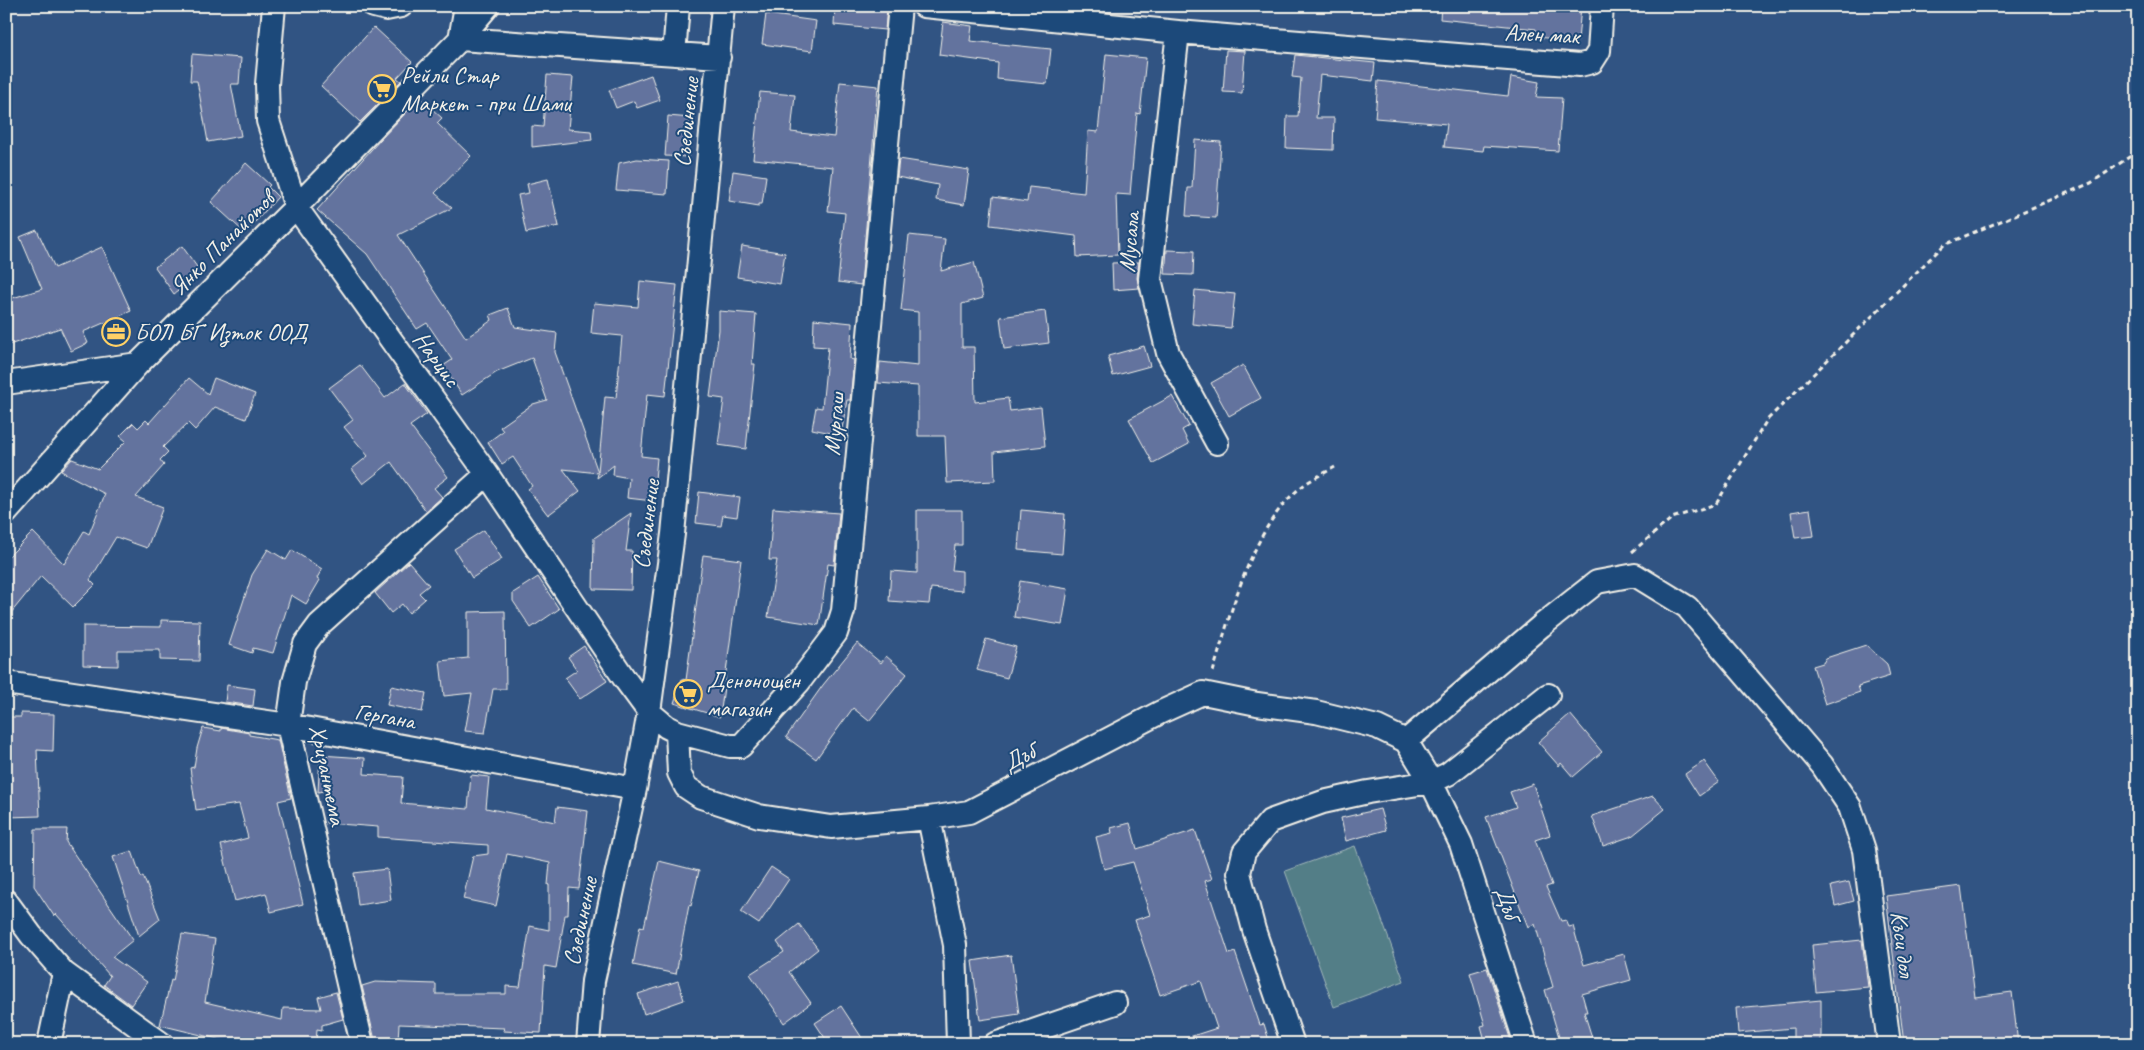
<svg xmlns="http://www.w3.org/2000/svg" width="2144" height="1050" font-family="Caveat,sans-serif">
	<style>
		.green { fill: #527e87; stroke: #a3b8b8 }
		.building { fill: #63739e; stroke: #f4f1e8 }
		.lines { fill: none; stroke-linecap: round; stroke-linejoin: round }
		.minor-casing { stroke: #f4f1e8; stroke-width: 26 }
		.path { stroke: #f4f1e8; stroke-width: 3; stroke-dasharray: 5 4; stroke-linecap: butt }
		.minor { stroke: #1f4a7a; stroke-width: 22 }
		.labels { text-anchor: middle; stroke-width: 4; stroke-linejoin: round; paint-order: stroke }
		.street-label { font-size: 24px; fill: #f4f1e8; stroke: #1f4a7a }
		.poi-label { font-size: 24px; fill: #f4f1e8; stroke: #1f4a7a; text-anchor: start }
	</style>
	<rect width="100%" height="100%" fill="#315483"/>
	<filter id="ink" filterUnits="userSpaceOnUse"><feTurbulence type="fractalNoise" baseFrequency=".02" numOctaves="2"/><feDisplacementMap in="SourceGraphic" scale="10" xChannelSelector="R" yChannelSelector="G"/><feConvolveMatrix kernelMatrix="1 2 1 2 8 2 1 2 1" color-interpolation-filters="sRGB"/></filter>
	<g filter="url(#ink)">
		<path class="green" d="M 1355,846 L 1404,981 L 1334,1007 L 1285,871 Z"/>
		<path class="building" d="M 835,6 L 887,8 L 885,30 L 834,25 Z
			M 1441,6 L 1581,6 L 1578,41 L 1536,37 L 1536,29 L 1440,19 Z
			M 766,14 L 816,21 L 812,51 L 762,44 Z
			M 943,22 L 972,26 L 970,41 L 1051,49 L 1047,84 L 997,79 L 998,63 L 939,55 Z
			M 374,27 L 412,62 L 397,78 L 401,81 L 360,122 L 321,86 Z
			M 1226,50 L 1245,51 L 1242,93 L 1223,92 Z
			M 192,54 L 241,58 L 239,84 L 231,84 L 241,136 L 208,142 L 197,81 L 190,81 Z
			M 1106,54 L 1146,58 L 1140,114 L 1137,113 L 1130,195 L 1116,194 L 1118,255 L 1077,257 L 1076,236 L 990,225 L 993,197 L 1027,202 L 1029,187 L 1084,193 L 1088,131 L 1098,132 Z
			M 1295,55 L 1375,63 L 1373,81 L 1320,75 L 1316,118 L 1334,118 L 1333,150 L 1286,148 L 1287,116 L 1298,116 L 1301,78 L 1292,77 Z
			M 547,75 L 573,77 L 568,129 L 591,131 L 592,140 L 532,147 L 532,126 L 543,127 Z
			M 651,75 L 660,100 L 637,108 L 634,101 L 616,108 L 609,90 Z
			M 1511,77 L 1539,82 L 1536,97 L 1562,98 L 1558,151 L 1484,146 L 1483,151 L 1444,147 L 1447,124 L 1375,118 L 1378,81 L 1508,96 Z
			M 840,82 L 878,86 L 861,285 L 838,282 L 845,213 L 828,211 L 833,167 L 753,159 L 760,92 L 795,95 L 791,132 L 834,137 Z
			M 420,98 L 442,118 L 437,123 L 471,156 L 435,193 L 452,208 L 398,235 L 466,338 L 492,320 L 490,315 L 508,308 L 515,327 L 557,333 L 555,352 L 598,472 L 605,397 L 616,398 L 622,336 L 591,333 L 594,303 L 638,307 L 640,281 L 677,285 L 665,396 L 647,394 L 641,456 L 657,458 L 653,501 L 627,498 L 629,478 L 613,475 L 614,465 L 597,478 L 598,473 L 563,469 L 580,491 L 548,515 L 528,489 L 532,486 L 513,457 L 502,464 L 488,442 L 503,431 L 500,427 L 533,404 L 547,400 L 532,358 L 497,372 L 462,395 L 443,366 L 452,360 L 427,323 L 417,329 L 367,254 L 317,210 L 380,140 Z
			M 668,116 L 691,118 L 688,157 L 665,156 Z
			M 1195,140 L 1221,142 L 1216,218 L 1186,216 L 1188,188 L 1192,188 Z
			M 637,159 L 669,161 L 667,194 L 616,190 L 619,163 Z
			M 899,159 L 969,170 L 964,205 L 936,200 L 938,185 L 897,177 Z
			M 246,163 L 270,185 L 268,187 L 278,197 L 245,233 L 211,202 Z
			M 733,171 L 766,176 L 762,204 L 759,204 L 759,206 L 729,201 Z
			M 548,179 L 559,226 L 526,233 L 518,195 L 529,193 L 527,184 Z
			M 37,230 L 55,268 L 102,247 L 131,311 L 83,332 L 88,343 L 71,351 L 60,328 L 6,346 L 6,300 L 42,289 L 20,237 Z
			M 909,235 L 945,239 L 941,271 L 974,262 L 983,298 L 962,304 L 962,347 L 974,347 L 975,402 L 1008,398 L 1010,411 L 1041,407 L 1045,446 L 994,452 L 995,481 L 947,483 L 945,436 L 918,436 L 918,386 L 878,383 L 880,362 L 918,366 L 918,312 L 901,310 Z
			M 182,246 L 202,274 L 174,294 L 155,267 Z
			M 742,246 L 785,253 L 780,284 L 737,277 Z
			M 1167,250 L 1194,251 L 1193,275 L 1165,274 Z
			M 1139,262 L 1137,278 L 1139,288 L 1113,290 L 1112,263 Z
			M 1195,290 L 1235,294 L 1231,328 L 1192,324 Z
			M 719,311 L 756,314 L 752,364 L 755,364 L 746,449 L 718,445 L 724,399 L 710,397 L 719,330 Z
			M 1045,311 L 1049,343 L 1004,349 L 1000,317 Z
			M 814,319 L 852,323 L 850,359 L 854,360 L 850,400 L 847,400 L 841,435 L 812,429 L 816,407 L 822,408 L 828,347 L 813,346 Z
			M 1144,346 L 1150,366 L 1113,376 L 1108,356 Z
			M 360,365 L 385,398 L 405,383 L 427,414 L 410,426 L 448,477 L 434,488 L 442,497 L 426,511 L 391,462 L 363,484 L 352,469 L 368,456 L 344,427 L 353,420 L 329,388 Z
			M 1243,365 L 1261,398 L 1229,416 L 1211,383 Z
			M 189,378 L 208,394 L 214,378 L 255,394 L 246,419 L 215,407 L 195,430 L 188,423 L 163,447 L 168,452 L 160,460 L 164,465 L 136,497 L 163,507 L 147,548 L 116,537 L 90,580 L 95,585 L 73,607 L 41,576 L 6,619 L 6,559 L 33,532 L 64,564 L 84,531 L 89,534 L 105,494 L 61,471 L 72,459 L 98,469 L 126,441 L 120,436 L 133,423 L 138,428 L 146,420 L 149,423 Z
			M 1172,396 L 1189,426 L 1182,430 L 1189,444 L 1153,463 L 1129,419 Z
			M 699,492 L 740,497 L 737,517 L 723,515 L 721,526 L 696,523 Z
			M 773,508 L 839,513 L 834,565 L 828,564 L 819,625 L 768,617 L 777,560 L 769,560 Z
			M 1810,509 L 1814,536 L 1795,538 L 1791,512 Z
			M 917,510 L 962,510 L 962,545 L 955,545 L 952,570 L 962,571 L 962,591 L 931,588 L 929,604 L 889,601 L 891,571 L 917,573 Z
			M 1021,510 L 1065,514 L 1062,554 L 1018,550 Z
			M 631,513 L 626,551 L 632,551 L 631,590 L 593,589 L 594,538 Z
			M 484,530 L 502,559 L 472,578 L 454,549 Z
			M 268,549 L 286,560 L 292,550 L 322,569 L 317,578 L 320,580 L 306,604 L 291,595 L 273,653 L 253,648 L 252,653 L 229,645 L 252,575 Z
			M 703,555 L 741,560 L 720,717 L 674,703 L 682,679 L 686,680 Z
			M 409,562 L 429,585 L 419,593 L 425,599 L 409,613 L 402,604 L 391,613 L 375,593 Z
			M 538,577 L 559,609 L 531,628 L 513,601 L 513,593 Z
			M 1020,581 L 1068,589 L 1062,625 L 1014,617 Z
			M 505,611 L 506,689 L 493,689 L 485,733 L 465,731 L 472,693 L 444,696 L 440,661 L 468,658 L 468,612 Z
			M 161,620 L 200,621 L 199,661 L 160,660 L 160,650 L 118,650 L 118,666 L 83,665 L 83,626 L 161,627 Z
			M 986,639 L 1016,647 L 1007,678 L 977,670 Z
			M 857,643 L 881,663 L 886,656 L 907,674 L 869,721 L 853,708 L 816,759 L 786,737 L 823,685 Z
			M 1866,645 L 1887,664 L 1890,676 L 1858,686 L 1860,692 L 1825,704 L 1813,666 L 1823,663 L 1826,658 Z
			M 584,646 L 607,681 L 580,699 L 565,678 L 577,670 L 568,657 Z
			M 227,685 L 255,689 L 253,706 L 225,702 Z
			M 391,686 L 426,693 L 422,712 L 387,705 Z
			M 21,713 L 54,714 L 53,751 L 37,750 L 40,816 L 8,817 L 6,717 L 21,717 Z
			M 1570,714 L 1602,752 L 1573,777 L 1561,763 L 1559,766 L 1538,742 Z
			M 203,728 L 221,731 L 221,728 L 249,733 L 249,735 L 278,740 L 291,798 L 278,801 L 303,904 L 271,912 L 266,893 L 235,901 L 221,845 L 248,838 L 239,804 L 196,810 L 190,768 L 194,767 L 197,748 Z
			M 320,755 L 365,758 L 364,774 L 403,777 L 401,803 L 468,809 L 471,775 L 489,777 L 486,808 L 555,822 L 557,807 L 588,811 L 579,889 L 569,888 L 568,915 L 565,915 L 556,968 L 545,966 L 541,1033 L 503,1031 L 504,1028 L 399,1024 L 398,1041 L 375,1040 L 362,986 L 375,982 L 436,984 L 436,994 L 506,994 L 506,986 L 520,987 L 530,926 L 549,930 L 549,885 L 548,885 L 550,863 L 507,854 L 496,906 L 463,899 L 473,856 L 488,854 L 488,845 L 378,837 L 378,827 L 326,823 L 328,790 L 318,792 Z
			M 1704,761 L 1719,782 L 1699,796 L 1685,774 Z
			M 1533,784 L 1550,835 L 1535,840 L 1552,885 L 1546,887 L 1561,921 L 1566,920 L 1569,927 L 1573,926 L 1584,965 L 1624,954 L 1631,980 L 1582,994 L 1587,1012 L 1584,1012 L 1594,1044 L 1561,1044 L 1545,990 L 1553,987 L 1535,924 L 1528,927 L 1486,817 L 1516,807 L 1510,792 Z
			M 1653,796 L 1665,809 L 1632,836 L 1603,846 L 1592,816 Z
			M 1380,809 L 1386,830 L 1346,841 L 1341,818 Z
			M 1130,823 L 1137,849 L 1195,830 L 1212,879 L 1205,881 L 1229,954 L 1235,952 L 1260,1025 L 1264,1024 L 1270,1044 L 1180,1044 L 1180,1040 L 1217,1028 L 1201,981 L 1160,995 L 1135,920 L 1150,915 L 1133,862 L 1104,869 L 1096,837 L 1112,833 L 1111,828 Z
			M 35,829 L 67,829 L 66,842 L 133,940 L 112,957 L 147,982 L 131,1005 L 104,985 L 110,976 L 56,914 L 54,916 L 34,886 Z
			M 132,851 L 141,877 L 143,876 L 160,919 L 139,936 L 113,857 Z
			M 659,861 L 699,871 L 691,906 L 689,905 L 676,974 L 633,965 L 640,926 L 644,927 Z
			M 771,867 L 789,879 L 759,924 L 741,912 Z
			M 387,869 L 391,900 L 358,905 L 354,873 Z
			M 1849,882 L 1854,901 L 1835,906 L 1831,886 Z
			M 1961,886 L 1975,997 L 2012,992 L 2018,1044 L 1904,1044 L 1886,896 Z
			M 799,924 L 818,949 L 789,972 L 811,1003 L 784,1023 L 750,974 L 784,952 L 777,942 Z
			M 182,934 L 215,939 L 205,1002 L 282,1020 L 283,1008 L 321,1009 L 318,997 L 336,992 L 343,1019 L 322,1025 L 322,1030 L 317,1029 L 316,1044 L 226,1044 L 226,1041 L 160,1025 L 171,980 L 173,981 Z
			M 1862,940 L 1868,987 L 1816,992 L 1812,945 Z
			M 1011,955 L 1019,1014 L 980,1020 L 972,961 Z
			M 1487,968 L 1512,1044 L 1486,1044 L 1481,1026 L 1485,1025 L 1470,973 Z
			M 678,981 L 684,1000 L 644,1014 L 638,994 Z
			M 1821,1000 L 1821,1044 L 1793,1044 L 1793,1028 L 1738,1033 L 1736,1008 Z
			M 841,1006 L 866,1044 L 829,1044 L 815,1023 Z"/>
		<g class="lines">
			<defs>
				<path id="minor" d="M 274,6 L 267,84 L 268,121 L 296,207 L 487,474 L 624,678 L 649,712 L 667,727 L 677,732 L 679,773 L 686,787 L 701,797 L 759,816 L 831,827 L 929,818 L 969,812 L 1161,712 L 1203,693 L 1257,704 L 1316,712 L 1377,727 L 1406,741 L 1431,782 L 1461,844 L 1526,1044
					M 374,6 L 386,9 L 401,6
					M 466,6 L 460,39 L 719,57
					M 924,6 L 1178,32 L 1580,65 L 1592,62 L 1599,51 L 1602,6
					M 1178,32 L 1150,279 L 1168,353 L 1217,443
					M 674,54 L 678,6
					M 6,383 L 138,364
					M 6,513 L 138,364 L 296,207 L 460,39 L 488,6
					M 6,683 L 288,725 L 635,789
					M 677,732 L 730,746 L 741,746 L 799,682 L 836,633 L 843,611 L 900,6
					M 1406,741 L 1541,626 L 1597,582 L 1635,575 L 1687,607 L 1822,765 L 1850,807 L 1864,850 L 1889,1044
					M 929,818 L 955,945 L 958,1044
					M 6,901 L 31,935 L 64,973 L 162,1044
					M 49,1044 L 64,973
					M 362,1044 L 288,725 L 294,682 L 305,644 L 319,625 L 487,474
					M 588,1044 L 593,981 L 635,789 L 649,712 L 673,534 L 723,6
					M 995,1044 L 1115,1003
					M 1293,1044 L 1254,930 L 1239,873 L 1244,852 L 1270,821 L 1323,802 L 1368,792 L 1431,782 L 1448,774 L 1548,695"/>
			</defs>
			<use href="#minor" class="minor-casing"/>
			<path class="path" d="M 1632,552 L 1672,518 L 1716,504 L 1767,420 L 1944,245 L 2091,183 L 2138,151
				M 1213,672 C 1230,615 1252,527 1299,489 C 1309,480 1323,474 1335,467"/>
			<use href="#minor" class="minor"/>
		</g>
	</g>
	<defs>
		<symbol id="supermarket-ring" viewBox="-11 -11 22 22"><circle r="9.5" fill="#1f4a7a" stroke="#ffd166" stroke-width="1.5"/><path d="M-6-5.5h2.5l.6 2H6L4.5 2H-2.5L-4.4-4H-6ZM-1.5 3.2a1.3 1.3 0 1 0 .1 0ZM3 3.2a1.3 1.3 0 1 0 .1 0Z" fill="#ffd166"/></symbol>
		<symbol id="office-ring" viewBox="-11 -11 22 22"><circle r="9.5" fill="#1f4a7a" stroke="#ffd166" stroke-width="1.5"/><path d="M-6-3h4V-5.5h4V-3h4V5H-6ZM-1-4.5V-3h2v-1.5ZM-6 0V1H6V0Z" fill="#ffd166"/></symbol>
	</defs>
	<g fill-rule="evenodd">
		<use href="#supermarket-ring" x="366" y="73" width="32" height="32"/>
		<use href="#office-ring" x="100" y="316" width="32" height="32"/>
		<use href="#supermarket-ring" x="672" y="678" width="32" height="32"/>
	</g>
	<g class="labels">
		<g class="street-label">
			<text transform="translate(1542 34) rotate(3)" y="8">Ален мак</text>
			<text transform="translate(686 122) rotate(-84)" y="8">Съединение</text>
			<text transform="translate(1129 242) rotate(-85)" y="8">Мусала</text>
			<text transform="translate(222 243) rotate(-45)" y="8">Янко Панайотов</text>
			<text transform="translate(437 359) rotate(54)" y="8">Нарцис</text>
			<text transform="translate(834 424) rotate(-85)" y="8">Мургаш</text>
			<text transform="translate(646 524) rotate(-83)" y="8">Съединение</text>
			<text transform="translate(385 716) rotate(10)" y="8">Гергана</text>
			<text transform="translate(1019 757) rotate(-27)" y="8">Дъб</text>
			<text transform="translate(328 775) rotate(78)" y="8">Хризантема</text>
			<text transform="translate(1508 903) rotate(72)" y="8">Дъб</text>
			<text transform="translate(580 921) rotate(-78)" y="8">Съединение</text>
			<text transform="translate(1903 944) rotate(83)" y="8">Къси дол</text>
		</g>
		<g class="poi-label">
			<text x="401" y="83">Рейли Стар<tspan x="401" dy="28">Маркет - при Шами</tspan></text>
			<text x="135" y="340">БОЛ БГ Изток ООД</text>
			<text x="707" y="688">Денонощен<tspan x="707" dy="28">магазин</tspan></text>
		</g>
	</g>
	<rect width="2144" height="1050" fill="none" stroke="#1f4a7a" stroke-width="25"/>
	<rect x="12" y="12" width="2119" height="1025" fill="none" stroke="#f4f1e8" stroke-width="2" filter="url(#ink)"/>
</svg>
